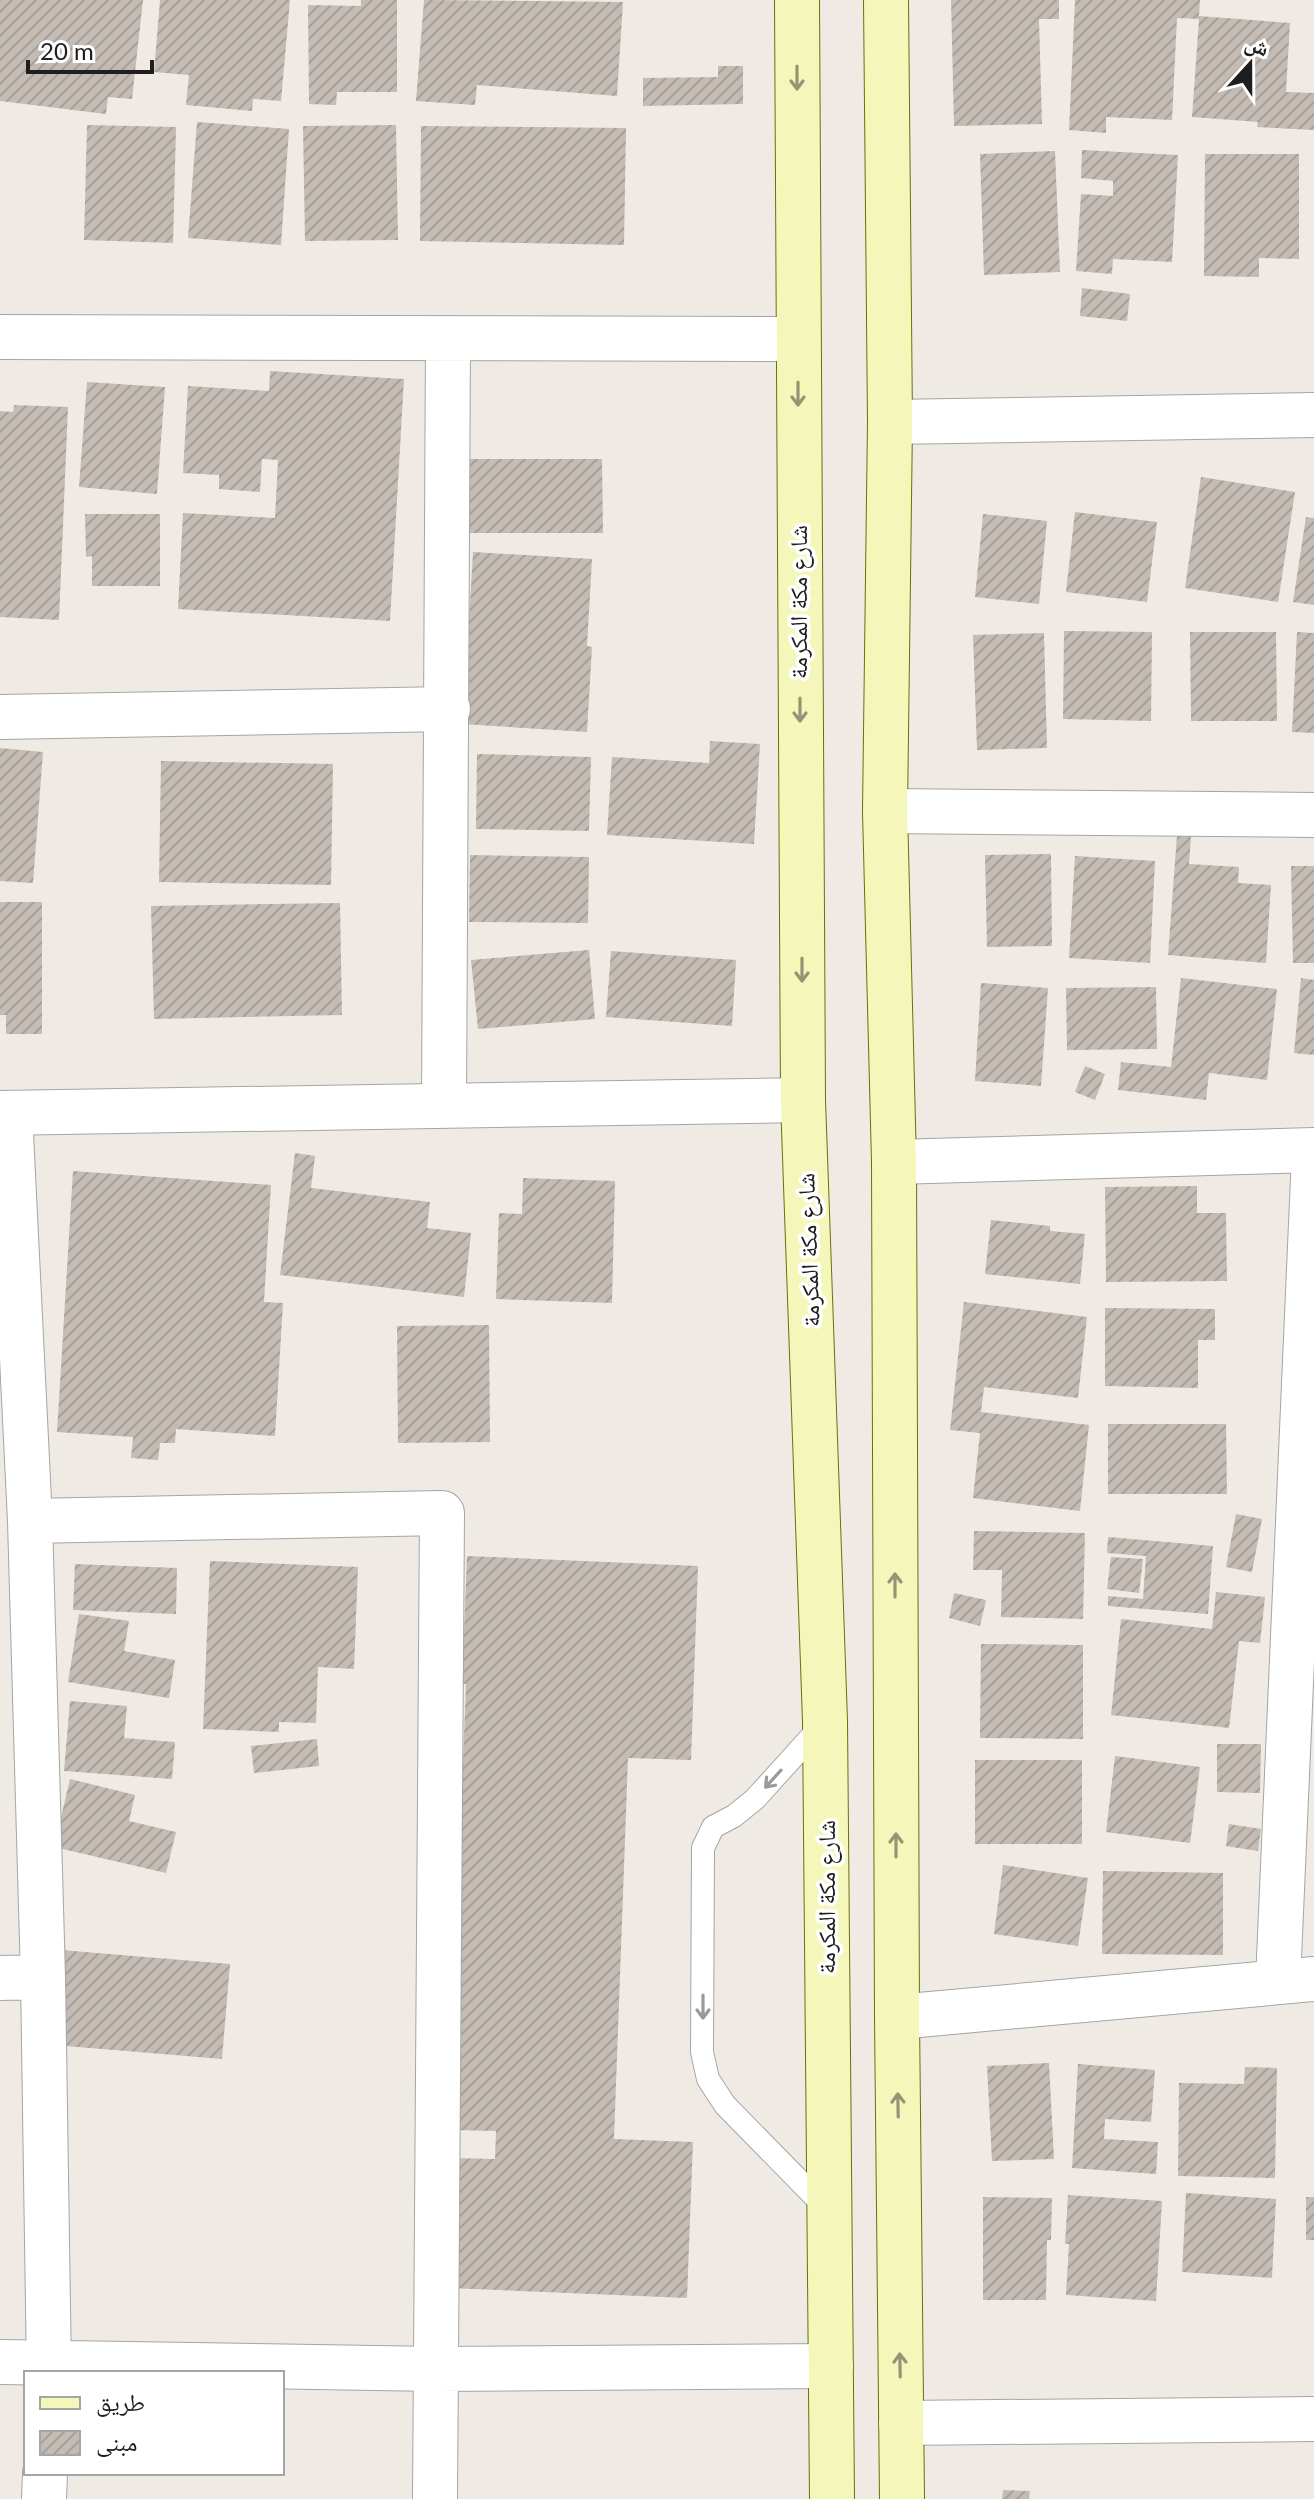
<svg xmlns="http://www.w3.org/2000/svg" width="1314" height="2499" font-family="Lato,'Noto Naskh Arabic',sans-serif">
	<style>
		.building { fill: url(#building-hatch) }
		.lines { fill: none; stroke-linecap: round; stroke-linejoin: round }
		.lane-casing { stroke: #a5a5a5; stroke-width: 24 }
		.street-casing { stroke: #a5a5a5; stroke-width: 46 }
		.secondary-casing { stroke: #687109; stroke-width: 46 }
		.lane { stroke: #fff; stroke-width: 22 }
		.street { stroke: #fff; stroke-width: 44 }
		.secondary { stroke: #f5f7ba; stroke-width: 44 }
		.oneway { stroke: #949574 }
		.oneway2 { stroke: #9a9a9a }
		.labels { text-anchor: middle; stroke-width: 7; stroke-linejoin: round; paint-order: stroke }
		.street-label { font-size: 24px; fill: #1e1e1e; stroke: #fff }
	</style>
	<defs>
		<pattern id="building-hatch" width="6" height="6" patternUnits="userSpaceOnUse" patternTransform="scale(2)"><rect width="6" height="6" fill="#c3bbb4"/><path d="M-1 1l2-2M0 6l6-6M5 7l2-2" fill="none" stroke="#a7a09a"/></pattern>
	</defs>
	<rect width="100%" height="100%" fill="#efebe4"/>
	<path class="building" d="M 0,0 L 143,0 L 132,99 L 108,97 L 106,114 L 0,101 Z
		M 160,0 L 290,0 L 281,101 L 253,99 L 252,111 L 186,105 L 189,75 L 154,72 Z
		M 361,0 L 397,0 L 397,92 L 337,92 L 336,105 L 309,104 L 308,5 L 361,6 Z
		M 424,0 L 623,2 L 617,96 L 477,85 L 475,105 L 416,101 Z
		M 951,0 L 1059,0 L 1059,19 L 1039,19 L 1042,124 L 954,126 Z
		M 1075,0 L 1200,0 L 1199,16 L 1290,23 L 1286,92 L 1314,93 L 1314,130 L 1257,127 L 1258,122 L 1192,117 L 1199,19 L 1177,18 L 1172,120 L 1106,117 L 1106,133 L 1069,130 Z
		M 718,66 L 743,66 L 743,104 L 643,106 L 643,78 L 718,77 Z
		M 197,122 L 289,129 L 281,245 L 188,238 Z
		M 87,125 L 176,127 L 173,243 L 84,240 Z
		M 396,125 L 398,240 L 305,241 L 303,126 Z
		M 421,126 L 626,128 L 624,245 L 420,241 Z
		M 1082,150 L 1178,155 L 1172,262 L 1113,259 L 1112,274 L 1076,271 L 1081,194 L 1113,196 L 1113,181 L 1081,178 Z
		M 1055,151 L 1060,272 L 984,275 L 980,154 Z
		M 1205,154 L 1299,154 L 1299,259 L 1259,258 L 1259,277 L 1204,276 Z
		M 1082,288 L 1130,294 L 1127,321 L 1080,316 Z
		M 270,371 L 404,379 L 390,621 L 178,609 L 183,513 L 275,518 L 278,460 L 262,459 L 260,492 L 219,489 L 219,475 L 183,473 L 188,386 L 269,391 Z
		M 87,382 L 165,387 L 157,494 L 79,487 Z
		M 14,405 L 68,407 L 59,620 L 0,617 L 0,411 L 13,412 Z
		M 468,459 L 602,459 L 603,533 L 469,533 Z
		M 1201,477 L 1295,492 L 1278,602 L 1185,588 Z
		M 1075,512 L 1157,522 L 1147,602 L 1066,592 Z
		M 85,514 L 160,514 L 160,586 L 92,586 L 92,556 L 86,557 Z
		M 983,514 L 1047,521 L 1039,604 L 975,597 Z
		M 1306,517 L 1314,518 L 1314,605 L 1293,602 Z
		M 473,552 L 592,559 L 587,646 L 592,647 L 587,732 L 463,724 Z
		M 1064,631 L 1152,632 L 1151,721 L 1063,719 Z
		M 1190,632 L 1276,632 L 1277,721 L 1191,721 Z
		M 1297,632 L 1314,633 L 1314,733 L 1292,732 Z
		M 1044,633 L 1047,748 L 977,750 L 973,635 Z
		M 710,741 L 760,744 L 754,844 L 607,835 L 612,757 L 709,763 Z
		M 0,748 L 43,752 L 33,883 L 0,881 Z
		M 477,754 L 591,757 L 589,831 L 476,829 Z
		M 161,761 L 333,764 L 331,885 L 159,882 Z
		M 1177,835 L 1191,836 L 1189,864 L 1239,867 L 1238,883 L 1271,885 L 1266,963 L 1168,955 Z
		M 1051,854 L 1052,946 L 987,947 L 985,855 Z
		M 470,855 L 589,857 L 588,923 L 469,922 Z
		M 1075,856 L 1155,861 L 1150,963 L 1069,958 Z
		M 1291,866 L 1314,866 L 1314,963 L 1293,963 Z
		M 0,902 L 42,902 L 42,1034 L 6,1034 L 6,1015 L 0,1015 Z
		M 340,903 L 342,1015 L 154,1019 L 151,906 Z
		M 589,950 L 595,1019 L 478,1029 L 471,960 Z
		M 611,951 L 736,960 L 732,1026 L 606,1017 Z
		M 1181,978 L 1277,989 L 1267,1080 L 1209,1073 L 1206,1100 L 1118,1090 L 1121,1062 L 1171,1067 Z
		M 1301,978 L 1314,980 L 1314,1055 L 1294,1053 Z
		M 981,983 L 1048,988 L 1041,1086 L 975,1081 Z
		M 1156,987 L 1157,1049 L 1067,1050 L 1066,988 Z
		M 1085,1066 L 1105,1074 L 1095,1100 L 1075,1092 Z
		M 295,1153 L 315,1156 L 311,1188 L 430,1202 L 427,1228 L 471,1233 L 464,1297 L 280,1275 Z
		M 73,1171 L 271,1185 L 264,1302 L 283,1303 L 275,1436 L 176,1429 L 175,1443 L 160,1443 L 158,1460 L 131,1458 L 133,1437 L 57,1432 Z
		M 523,1178 L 615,1181 L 612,1303 L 496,1299 L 499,1213 L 522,1214 Z
		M 1197,1186 L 1197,1213 L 1226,1213 L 1227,1281 L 1106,1282 L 1105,1187 Z
		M 991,1220 L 1050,1226 L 1050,1231 L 1085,1234 L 1080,1284 L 985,1274 Z
		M 964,1302 L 1087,1317 L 1078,1398 L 984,1387 L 981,1412 L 1089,1425 L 1080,1511 L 973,1498 L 980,1433 L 950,1430 Z
		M 1105,1308 L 1215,1309 L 1215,1340 L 1198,1340 L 1198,1388 L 1105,1386 Z
		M 489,1325 L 490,1442 L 398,1443 L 397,1326 Z
		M 1108,1424 L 1226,1424 L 1227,1494 L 1108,1494 Z
		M 1236,1514 L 1262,1519 L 1252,1572 L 1226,1567 Z
		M 974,1531 L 1085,1533 L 1083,1619 L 1001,1617 L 1002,1570 L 973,1570 Z
		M 1108,1537 L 1213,1546 L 1208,1614 L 1108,1606 L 1108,1596 L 1143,1599 L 1146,1556 L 1107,1553 Z
		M 467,1556 L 698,1566 L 691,1760 L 628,1758 L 614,2139 L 693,2142 L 687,2298 L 449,2288 L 454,2158 L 495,2159 L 496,2131 L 449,2130 L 466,1684 L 462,1684 Z
		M 1111,1557 L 1143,1559 L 1139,1593 L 1107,1589 Z
		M 210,1561 L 358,1567 L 354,1669 L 318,1667 L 316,1723 L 279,1722 L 279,1732 L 203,1729 Z
		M 75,1564 L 177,1568 L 176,1614 L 73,1610 Z
		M 1216,1592 L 1265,1597 L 1260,1643 L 1239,1641 L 1229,1728 L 1111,1715 L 1121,1619 L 1212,1629 Z
		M 954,1593 L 986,1600 L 980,1626 L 949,1618 Z
		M 79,1614 L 129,1621 L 124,1651 L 175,1660 L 169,1698 L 68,1682 Z
		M 981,1644 L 1083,1645 L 1083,1739 L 980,1738 Z
		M 70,1701 L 127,1706 L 124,1738 L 175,1742 L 172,1779 L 64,1771 Z
		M 317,1739 L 319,1766 L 254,1773 L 251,1746 Z
		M 1217,1744 L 1261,1744 L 1260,1793 L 1217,1792 Z
		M 1115,1756 L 1200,1767 L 1190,1843 L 1106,1832 Z
		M 975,1760 L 1082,1760 L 1082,1844 L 975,1844 Z
		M 70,1779 L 135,1795 L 129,1821 L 176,1832 L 166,1873 L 54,1847 Z
		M 1229,1824 L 1261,1829 L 1258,1851 L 1226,1846 Z
		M 1003,1865 L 1088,1878 L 1078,1946 L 994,1934 Z
		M 1103,1871 L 1223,1873 L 1223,1955 L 1102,1954 Z
		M 61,1950 L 230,1964 L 222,2059 L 54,2045 Z
		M 1049,2063 L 1054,2159 L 992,2161 L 987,2066 Z
		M 1078,2064 L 1155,2070 L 1151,2122 L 1105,2119 L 1104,2139 L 1158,2142 L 1156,2174 L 1072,2168 Z
		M 1245,2067 L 1277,2068 L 1275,2178 L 1178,2176 L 1179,2083 L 1244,2084 Z
		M 1186,2193 L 1276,2199 L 1272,2278 L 1182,2272 Z
		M 1068,2195 L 1162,2201 L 1156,2301 L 1066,2295 L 1069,2244 L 1065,2244 Z
		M 983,2197 L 1052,2198 L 1051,2240 L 1047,2240 L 1046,2300 L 983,2300 Z
		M 1306,2197 L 1314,2197 L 1314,2240 L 1306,2240 Z
		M 1003,2490 L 1030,2491 L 1029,2499 L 1002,2499 Z"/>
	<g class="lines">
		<defs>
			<path id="lane" d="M 822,1725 L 755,1799 L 734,1816 L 713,1827 L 703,1848 L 702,2052 L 708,2079 L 725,2105 L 827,2209"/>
			<path id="street" d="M 0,337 L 797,339
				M 890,422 L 1314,415
				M 0,717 L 448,709
				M 885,811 L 1314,815
				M 444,1106 L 448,338
				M 0,1113 L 803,1100
				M 10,1113 L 30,1521 L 43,1977 L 49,2373
				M 894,1162 L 1314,1150
				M 30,1521 L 442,1513 L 435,2499
				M 0,1978 L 43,1977
				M 1278,1981 L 1314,1155
				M 897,2017 L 1314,1979
				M 0,2362 L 436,2369 L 831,2366
				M 901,2423 L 1314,2419
				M 44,2499 L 45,2473"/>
			<path id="secondary" d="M 797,0 L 803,1100 L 825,1721 L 832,2499
				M 886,0 L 890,422 L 885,811 L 894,1162 L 897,2017 L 902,2499"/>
		</defs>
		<use href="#lane" class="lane-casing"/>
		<use href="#street" class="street-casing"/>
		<use href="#secondary" class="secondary-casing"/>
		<use href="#lane" class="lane"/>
		<use href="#street" class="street"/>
		<use href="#secondary" class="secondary"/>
	</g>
	<defs><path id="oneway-shaft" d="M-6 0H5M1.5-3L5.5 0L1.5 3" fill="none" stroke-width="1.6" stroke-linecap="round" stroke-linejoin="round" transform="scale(2)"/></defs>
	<g class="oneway">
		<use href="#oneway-shaft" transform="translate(797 78) rotate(90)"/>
		<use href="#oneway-shaft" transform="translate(798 394) rotate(90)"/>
		<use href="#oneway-shaft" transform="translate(800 710) rotate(90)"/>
		<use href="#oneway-shaft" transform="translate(802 970) rotate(90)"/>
		<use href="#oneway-shaft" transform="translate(895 1585) rotate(-90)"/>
		<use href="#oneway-shaft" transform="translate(896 1845) rotate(-90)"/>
		<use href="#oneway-shaft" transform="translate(898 2105) rotate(-91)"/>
		<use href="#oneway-shaft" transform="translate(900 2365) rotate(-91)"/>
	</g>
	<g class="oneway2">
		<use href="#oneway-shaft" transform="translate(773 1779) rotate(132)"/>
		<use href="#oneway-shaft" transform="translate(703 2007) rotate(90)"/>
	</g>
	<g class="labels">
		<g class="street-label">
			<text transform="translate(799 602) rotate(-90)" y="8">شارع مكة المكرمة</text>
			<text transform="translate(809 1250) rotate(-92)" y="8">شارع مكة المكرمة</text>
			<text transform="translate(827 1897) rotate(-90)" y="8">شارع مكة المكرمة</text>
		</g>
	</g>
	<rect x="24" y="2371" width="260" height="104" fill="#ffffff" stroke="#a5a5a5" stroke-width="2"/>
	<rect x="40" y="2397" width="40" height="12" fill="#f5f7ba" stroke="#a5a5a5" stroke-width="2"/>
	<text x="96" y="2411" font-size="24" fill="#1e1e1e">طريق</text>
	<rect x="40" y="2431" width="40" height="24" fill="url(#building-hatch)" stroke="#a5a5a5" stroke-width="2"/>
	<text x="96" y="2451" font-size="24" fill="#1e1e1e">مبنى</text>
	<g transform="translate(1250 64) rotate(21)" stroke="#ffffff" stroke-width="6" paint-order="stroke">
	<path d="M0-6L14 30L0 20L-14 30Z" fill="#1e1e1e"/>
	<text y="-12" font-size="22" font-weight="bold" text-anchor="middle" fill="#1e1e1e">ش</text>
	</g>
	<path d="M28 60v12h124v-12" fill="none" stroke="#1e1e1e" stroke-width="4"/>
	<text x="40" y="60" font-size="24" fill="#1e1e1e" stroke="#ffffff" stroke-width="6" paint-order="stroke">20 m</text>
</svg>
